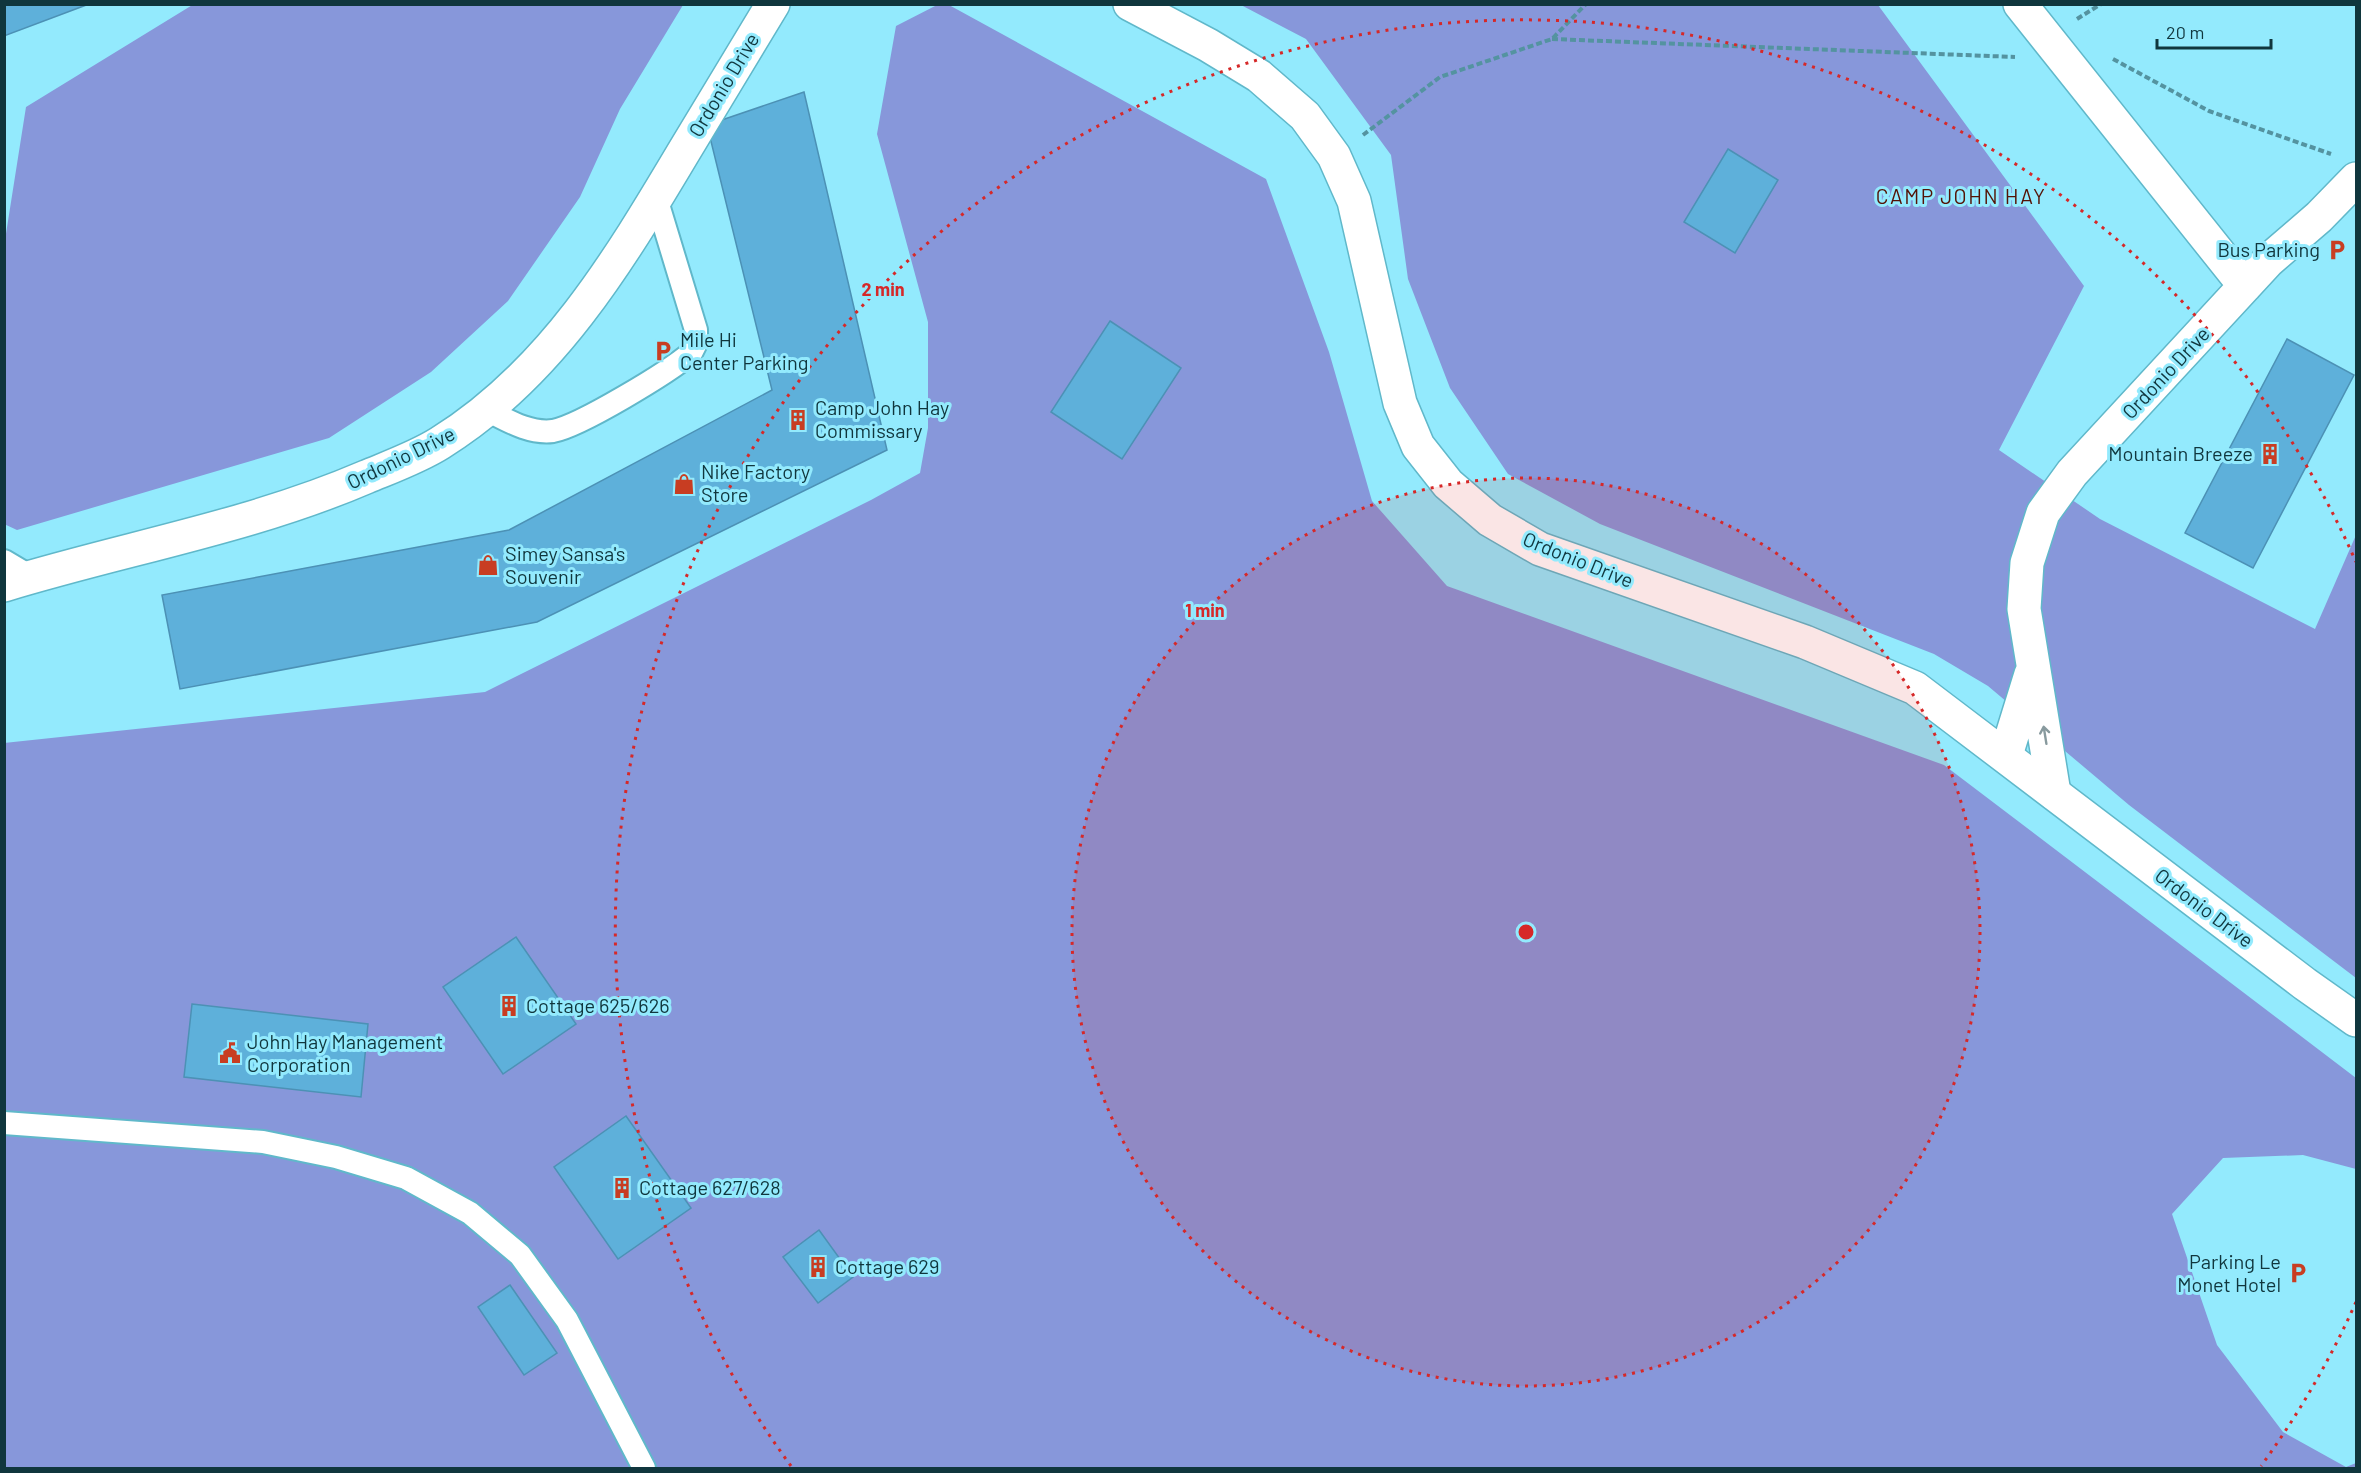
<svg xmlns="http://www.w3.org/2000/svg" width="2361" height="1473" font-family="Barlow,sans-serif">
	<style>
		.forest { fill: #8797da }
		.building { fill: #5eb0da; stroke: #4c91b5; stroke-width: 1.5 }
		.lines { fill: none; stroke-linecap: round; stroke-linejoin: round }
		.service-casing { stroke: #60b8ca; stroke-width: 26 }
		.minor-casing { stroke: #60b8ca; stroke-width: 36 }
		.tertiary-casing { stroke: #60b8ca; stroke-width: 36 }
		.path { stroke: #5493a0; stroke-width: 4; stroke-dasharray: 6 3; stroke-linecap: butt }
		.service { stroke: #fff; stroke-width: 22 }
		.minor { stroke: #fff; stroke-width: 33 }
		.tertiary { stroke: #fff; stroke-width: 33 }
		.oneway { stroke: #889a9e }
		.ring { fill: none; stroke: #d62828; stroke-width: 3; stroke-dasharray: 3 6 }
		.labels { text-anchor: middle; stroke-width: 6; stroke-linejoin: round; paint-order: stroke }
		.street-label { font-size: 20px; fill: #10363d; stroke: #93eafd }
		.poi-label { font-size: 20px; fill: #10363d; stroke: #93eafd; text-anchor: start }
		.neighbourhood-label { font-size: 21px; letter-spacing: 1.5px; fill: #541205; stroke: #93eafd }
		.centre { fill: #d62828; stroke: #93eafd; stroke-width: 3 }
		.ring-label { font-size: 18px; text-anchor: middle; font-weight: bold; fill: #d62828; stroke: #93eafd; stroke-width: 6; stroke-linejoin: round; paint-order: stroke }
	</style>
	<rect width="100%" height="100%" fill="#93eafd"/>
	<path class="forest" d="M 194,4 L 683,5 L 620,109 L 580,197 L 508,301 L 431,372 L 329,438 L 17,530 L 4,524 L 5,240 L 26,107 Z
		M 937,5 L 949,5 L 1266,179 L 1329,352 L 1372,501 L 1447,586 L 1944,765 L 2356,1078 L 2356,1169 L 2303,1155 L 2223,1158 L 2172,1214 L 2217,1345 L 2283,1432 L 2346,1467 L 2356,1463 L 2356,1468 L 5,1468 L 4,743 L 485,692 L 871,500 L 920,473 L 928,428 L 928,322 L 877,134 L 896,26 Z
		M 1241,5 L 1878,5 L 2084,286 L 1999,450 L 2100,519 L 2315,629 L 2356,535 L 2356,978 L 2129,805 L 1988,686 L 1934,654 L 1600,524 L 1508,474 L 1450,388 L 1408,279 L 1391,155 L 1306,39 Z"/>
	<path class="building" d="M 4,4 L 89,4 L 4,36 Z
		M 804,92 L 887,450 L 537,622 L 180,689 L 162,595 L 509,530 L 772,390 L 707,125 Z
		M 1728,149 L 1778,180 L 1735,253 L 1684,222 Z
		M 1110,321 L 1181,368 L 1122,459 L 1051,412 Z
		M 2287,339 L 2354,375 L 2253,568 L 2185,533 Z
		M 516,937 L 576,1024 L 503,1074 L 443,987 Z
		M 192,1004 L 368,1024 L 361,1097 L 184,1077 Z
		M 626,1116 L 691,1208 L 618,1259 L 554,1167 Z
		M 819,1230 L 853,1277 L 818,1303 L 783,1257 Z
		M 510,1285 L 557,1353 L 524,1375 L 478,1307 Z"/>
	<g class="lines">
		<defs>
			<path id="service" d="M 487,410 C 507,420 529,434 553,431 C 580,426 669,372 691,353 L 696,343 L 696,330 L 656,198
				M 4,561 L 31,577
				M 4,1123 L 263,1142 L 336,1157 L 406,1178 L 470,1213 L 520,1255 L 567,1320 L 644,1468"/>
			<path id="minor" d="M 2020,4 L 2245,286
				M 2006,755 L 2031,674
				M 2054,793 L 2024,609 L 2027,563 L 2043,513 L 2072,473 L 2268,261 L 2319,217 L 2356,179"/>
			<path id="tertiary" d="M 1130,4 L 1208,45 L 1259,76 L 1305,116 L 1334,156 L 1354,201 L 1400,403 L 1418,446 L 1448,484 L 1490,520 L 1540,549 L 1805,642 L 1915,688 L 2305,984 L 2356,1020
				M 4,585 C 125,548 250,527 366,477 C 390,467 418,457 440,443 C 551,374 618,262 683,153 C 713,103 743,54 773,4"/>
		</defs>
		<use href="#service" class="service-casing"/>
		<use href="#minor" class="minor-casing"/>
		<use href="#tertiary" class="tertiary-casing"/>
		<path class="path" d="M 2077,19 L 2101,4
			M 1552,39 L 2015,57
			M 2113,59 L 2209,111 L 2331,154
			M 1363,135 L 1440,77 L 1552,39 L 1586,4"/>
		<use href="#service" class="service"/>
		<use href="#minor" class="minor"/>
		<use href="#tertiary" class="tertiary"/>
	</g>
	<defs><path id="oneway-shaft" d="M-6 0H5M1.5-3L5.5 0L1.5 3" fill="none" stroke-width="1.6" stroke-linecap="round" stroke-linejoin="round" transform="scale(1.5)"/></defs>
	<use class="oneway" href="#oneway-shaft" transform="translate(2045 735) rotate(-99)"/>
	<circle cx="1526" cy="932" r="454" fill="#d62828" fill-opacity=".12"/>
	<g class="ring">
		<circle cx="1526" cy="932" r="454"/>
		<path d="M2356 1302A909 909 0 0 1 2261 1466M791 1466A909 909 0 1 1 2356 562"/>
	</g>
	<defs>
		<symbol id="parking-bare" viewBox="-9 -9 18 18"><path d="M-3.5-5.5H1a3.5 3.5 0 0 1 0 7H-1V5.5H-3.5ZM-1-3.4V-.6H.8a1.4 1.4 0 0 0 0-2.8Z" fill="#c83d22" stroke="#93eafd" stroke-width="2.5" paint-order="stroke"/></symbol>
		<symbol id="building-bare" viewBox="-9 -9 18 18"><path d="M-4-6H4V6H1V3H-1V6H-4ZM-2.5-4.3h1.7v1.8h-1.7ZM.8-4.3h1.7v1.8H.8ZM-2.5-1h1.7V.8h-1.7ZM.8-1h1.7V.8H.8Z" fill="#c83d22" stroke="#93eafd" stroke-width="2.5" paint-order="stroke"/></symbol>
		<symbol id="shop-bare" viewBox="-9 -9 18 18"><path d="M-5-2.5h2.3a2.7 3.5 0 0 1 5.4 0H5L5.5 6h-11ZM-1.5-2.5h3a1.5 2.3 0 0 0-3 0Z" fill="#c83d22" stroke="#93eafd" stroke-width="2.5" paint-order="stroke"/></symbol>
		<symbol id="civic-bare" viewBox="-9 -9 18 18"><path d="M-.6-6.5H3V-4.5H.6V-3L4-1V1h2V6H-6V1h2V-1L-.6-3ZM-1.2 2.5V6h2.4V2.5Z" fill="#c83d22" stroke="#93eafd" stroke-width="2.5" paint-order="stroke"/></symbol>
	</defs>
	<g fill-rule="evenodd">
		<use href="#parking-bare" x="2322" y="235" width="30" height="30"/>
		<use href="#parking-bare" x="648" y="336" width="30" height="30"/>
		<use href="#building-bare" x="783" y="405" width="30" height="30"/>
		<use href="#building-bare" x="2255" y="439" width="30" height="30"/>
		<use href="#shop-bare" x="669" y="469" width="30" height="30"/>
		<use href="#shop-bare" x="473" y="550" width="30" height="30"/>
		<use href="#building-bare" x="494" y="991" width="30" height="30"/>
		<use href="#civic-bare" x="215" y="1038" width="30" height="30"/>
		<use href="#building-bare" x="607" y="1173" width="30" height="30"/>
		<use href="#building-bare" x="803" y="1252" width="30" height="30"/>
		<use href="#parking-bare" x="2283" y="1258" width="30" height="30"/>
	</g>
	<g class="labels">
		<g class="street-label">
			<text transform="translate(724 85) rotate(-59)" y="7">Ordonio Drive</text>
			<text transform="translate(2166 373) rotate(-47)" y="7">Ordonio Drive</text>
			<text transform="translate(401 458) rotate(-26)" y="7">Ordonio Drive</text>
			<text transform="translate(1578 560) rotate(22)" y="7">Ordonio Drive</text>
			<text transform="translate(2204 908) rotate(37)" y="7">Ordonio Drive</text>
		</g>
		<g class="poi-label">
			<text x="2320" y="257" text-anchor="end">Bus Parking</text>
			<text x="680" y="347">Mile Hi<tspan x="680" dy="23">Center Parking</tspan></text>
			<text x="815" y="415">Camp John Hay<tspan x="815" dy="23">Commissary</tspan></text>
			<text x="2253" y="461" text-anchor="end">Mountain Breeze</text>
			<text x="701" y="479">Nike Factory<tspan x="701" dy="23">Store</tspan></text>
			<text x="505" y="561">Simey Sansa's<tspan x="505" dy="23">Souvenir</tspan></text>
			<text x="526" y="1013">Cottage 625/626</text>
			<text x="247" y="1049">John Hay Management<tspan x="247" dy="23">Corporation</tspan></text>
			<text x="639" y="1195">Cottage 627/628</text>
			<text x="2281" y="1269" text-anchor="end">Parking Le<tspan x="2281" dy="23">Monet Hotel</tspan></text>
			<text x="835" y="1274">Cottage 629</text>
		</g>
		<g class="neighbourhood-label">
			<text x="1961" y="204">CAMP JOHN HAY</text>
		</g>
	</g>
	<circle cx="1526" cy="932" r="9" class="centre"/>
	<g class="ring-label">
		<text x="883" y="296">2 min</text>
		<text x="1205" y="617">1 min</text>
	</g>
	<rect width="2361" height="1473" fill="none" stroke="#10363d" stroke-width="12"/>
	<path d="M2157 39v9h114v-9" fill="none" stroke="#10363d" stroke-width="3"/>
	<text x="2166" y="39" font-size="18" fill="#10363d" stroke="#93eafd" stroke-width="4.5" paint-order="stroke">20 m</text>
</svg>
